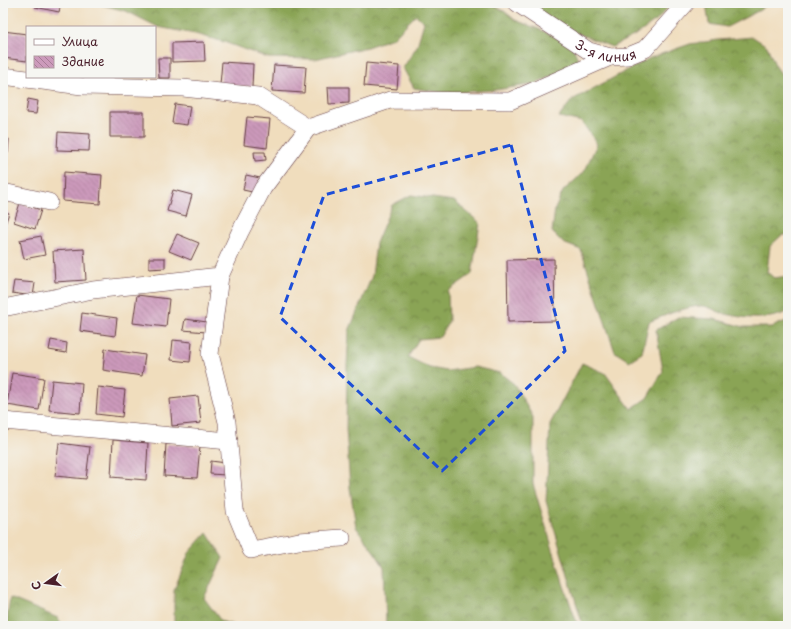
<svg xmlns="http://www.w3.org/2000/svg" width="791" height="629" font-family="'Playpen Sans',sans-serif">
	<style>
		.forest { fill: url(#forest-crowns); stroke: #6a6240 }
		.building { fill: url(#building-back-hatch) }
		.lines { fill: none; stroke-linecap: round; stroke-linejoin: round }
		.minor-casing { stroke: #633c41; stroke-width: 18 }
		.minor { stroke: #fff; stroke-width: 17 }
		.marked { fill: none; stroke: #1d4ed8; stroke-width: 3; stroke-dasharray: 8 5; stroke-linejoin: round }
		.labels { text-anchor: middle; stroke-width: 3; stroke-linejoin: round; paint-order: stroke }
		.street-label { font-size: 13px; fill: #4a1f2b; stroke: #f6f6f2 }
	</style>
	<defs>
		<pattern id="forest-crowns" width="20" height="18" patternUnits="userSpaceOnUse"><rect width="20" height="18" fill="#8aa455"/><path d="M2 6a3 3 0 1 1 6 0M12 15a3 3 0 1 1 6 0" fill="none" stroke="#738547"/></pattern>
		<pattern id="building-back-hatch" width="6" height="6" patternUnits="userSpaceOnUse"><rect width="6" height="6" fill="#cc9abb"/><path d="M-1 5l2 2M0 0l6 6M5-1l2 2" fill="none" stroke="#a87d98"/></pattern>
	</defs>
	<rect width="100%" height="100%" fill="#f6f6f2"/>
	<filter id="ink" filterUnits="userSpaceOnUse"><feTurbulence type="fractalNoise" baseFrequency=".025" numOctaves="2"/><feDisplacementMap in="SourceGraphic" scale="8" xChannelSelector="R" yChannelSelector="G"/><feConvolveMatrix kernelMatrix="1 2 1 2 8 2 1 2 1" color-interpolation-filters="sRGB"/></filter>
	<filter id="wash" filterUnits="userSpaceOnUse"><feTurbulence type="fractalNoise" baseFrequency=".012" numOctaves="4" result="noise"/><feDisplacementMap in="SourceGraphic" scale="16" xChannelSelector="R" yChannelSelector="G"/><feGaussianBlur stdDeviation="0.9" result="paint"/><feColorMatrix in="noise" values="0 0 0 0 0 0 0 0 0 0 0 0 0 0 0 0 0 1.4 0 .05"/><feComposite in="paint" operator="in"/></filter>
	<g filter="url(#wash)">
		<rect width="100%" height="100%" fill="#f0ddbd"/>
		<path class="forest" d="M 94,3 L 489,3 L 504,11 L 515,20 L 541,30 L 572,45 L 580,64 L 535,84 L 495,90 L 443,93 L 414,88 L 403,68 L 417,46 L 424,22 L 416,15 L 393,38 L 367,47 L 315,59 L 268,58 L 224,42 L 195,34 L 158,27 L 126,11 Z
			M 520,3 L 672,3 L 657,20 L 639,33 L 612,47 L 569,30 Z
			M 706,3 L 769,3 L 760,10 L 727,27 L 709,24 Z
			M 753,37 L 767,46 L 775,65 L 788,84 L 788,235 L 782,235 L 770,246 L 767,272 L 774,278 L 788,276 L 788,312 C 766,321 744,319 722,313 C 716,311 708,306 702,306 C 687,306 663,316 649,322 L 642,353 L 629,361 L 615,352 L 581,250 L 563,243 L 552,232 L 555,209 L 563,191 L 584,172 L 597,144 L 582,122 L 559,117 L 572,100 L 650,58 L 690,44 L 718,40 Z
			M 411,195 L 454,201 L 480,223 L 472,274 L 448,291 L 449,321 L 440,337 L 419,339 L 408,357 L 430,368 L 447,371 L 475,367 L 500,373 L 514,384 L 533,417 L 533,484 L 564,586 L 578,626 L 386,626 L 384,567 L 377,556 L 356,527 L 350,488 L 346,429 L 347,365 L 349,331 L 372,276 L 376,243 L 392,205 Z
			M 678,317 L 714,319 L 744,327 L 772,327 L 788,320 L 788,626 L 583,626 L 546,501 L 550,424 L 582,363 L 605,373 L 631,409 L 647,398 L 663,371 L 656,330 Z
			M 207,533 L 223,558 L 204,598 L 221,621 L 236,626 L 174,626 L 174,590 L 189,553 Z
			M 10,598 L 58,618 L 63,626 L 6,626 Z"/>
		<g id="blocks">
			<path class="building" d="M 36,3 L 61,3 L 59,12 L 35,7 Z
				M 3,31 L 27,34 L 27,61 L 3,58 Z
				M 204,42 L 205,61 L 172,62 L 172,43 Z
				M 158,58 L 170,58 L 170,78 L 159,78 Z
				M 222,62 L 253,64 L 252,87 L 220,85 Z
				M 366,63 L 399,66 L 397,89 L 364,86 Z
				M 274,65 L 306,67 L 304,93 L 272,91 Z
				M 328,87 L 349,87 L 349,103 L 329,104 Z
				M 28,99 L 38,101 L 36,114 L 26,113 Z
				M 175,104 L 190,106 L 187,125 L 172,123 Z
				M 110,112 L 144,112 L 144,137 L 110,137 Z
				M 247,117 L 270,119 L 267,148 L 244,145 Z
				M 58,132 L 90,134 L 89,151 L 57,150 Z
				M 3,138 L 9,139 L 8,153 L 3,152 Z
				M 254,152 L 265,152 L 266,160 L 255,161 Z
				M 64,172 L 102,175 L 100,204 L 63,201 Z
				M 246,175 L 260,178 L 257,193 L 243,190 Z
				M 173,190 L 192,195 L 186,216 L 167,211 Z
				M 20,203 L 41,210 L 35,229 L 14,222 Z
				M 3,211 L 9,213 L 3,230 Z
				M 177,234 L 199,243 L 191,260 L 169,251 Z
				M 41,236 L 45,255 L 24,259 L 20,240 Z
				M 84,249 L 86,280 L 55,282 L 53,251 Z
				M 149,258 L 165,258 L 165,268 L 149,269 Z
				M 554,259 L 555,321 L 508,322 L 507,260 Z
				M 14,281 L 35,283 L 33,296 L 12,293 Z
				M 137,295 L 169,299 L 166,327 L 133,323 Z
				M 82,313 L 117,318 L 115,336 L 80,331 Z
				M 185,319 L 207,322 L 206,332 L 183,330 Z
				M 51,340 L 67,343 L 66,353 L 49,350 Z
				M 173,340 L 192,342 L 190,362 L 171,360 Z
				M 105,349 L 145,355 L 142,376 L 103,370 Z
				M 12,373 L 44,378 L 39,410 L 7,405 Z
				M 52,380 L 82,383 L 80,413 L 49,410 Z
				M 98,387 L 125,390 L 122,417 L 96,414 Z
				M 198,396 L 201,423 L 172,426 L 170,399 Z
				M 113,440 L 148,443 L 146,480 L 111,477 Z
				M 59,443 L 90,447 L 86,479 L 55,476 Z
				M 166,444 L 200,446 L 197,478 L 164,476 Z
				M 211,461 L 226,463 L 226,475 L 210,474 Z"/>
		</g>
	</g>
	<g filter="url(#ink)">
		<use href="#blocks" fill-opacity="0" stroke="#633c41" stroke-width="1"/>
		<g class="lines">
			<defs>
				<g id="minor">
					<path id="s1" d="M 517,3 L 589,51 L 610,57 L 628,56 L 645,49 L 686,3"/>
					<path d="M 3,76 L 82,86 L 183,88 L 258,96 L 308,128"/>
					<path d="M 3,192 L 49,202"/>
					<path d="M 220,276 L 210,354 L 227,422 L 235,511 L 251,550 L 299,541 L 342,538"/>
					<path d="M 3,308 L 93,290 L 220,276 L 240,232 L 263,188 L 308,128 L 390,100 L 510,101 L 610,57"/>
					<path d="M 3,421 L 229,441"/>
				</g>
			</defs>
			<use href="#minor" class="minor-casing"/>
			<use href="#minor" class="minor"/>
		</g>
	</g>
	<path class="marked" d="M 511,145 L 565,351 L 442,471 L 280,317 L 324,195 Z"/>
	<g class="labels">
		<g class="street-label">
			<text dy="5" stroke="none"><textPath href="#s1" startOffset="103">3-я линия</textPath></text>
		</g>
	</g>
	<rect width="791" height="629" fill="none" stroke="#f6f6f2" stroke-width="16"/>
	<rect x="26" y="26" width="130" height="52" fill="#f6f6f2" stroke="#b1a0a2"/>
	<rect x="34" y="39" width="20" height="6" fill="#ffffff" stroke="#b1a0a2"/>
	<text x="62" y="46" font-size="12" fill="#4a1f2b">Улица</text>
	<rect x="34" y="56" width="20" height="12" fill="url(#building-back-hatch)" stroke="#b1a0a2"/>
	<text x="62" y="66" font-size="12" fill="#4a1f2b">Здание</text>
	<g transform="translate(46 583) rotate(256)" stroke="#f6f6f2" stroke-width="3" paint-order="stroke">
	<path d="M0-3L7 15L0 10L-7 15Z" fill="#4a1f2b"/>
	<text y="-6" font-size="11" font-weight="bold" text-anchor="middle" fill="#4a1f2b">С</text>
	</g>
</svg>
